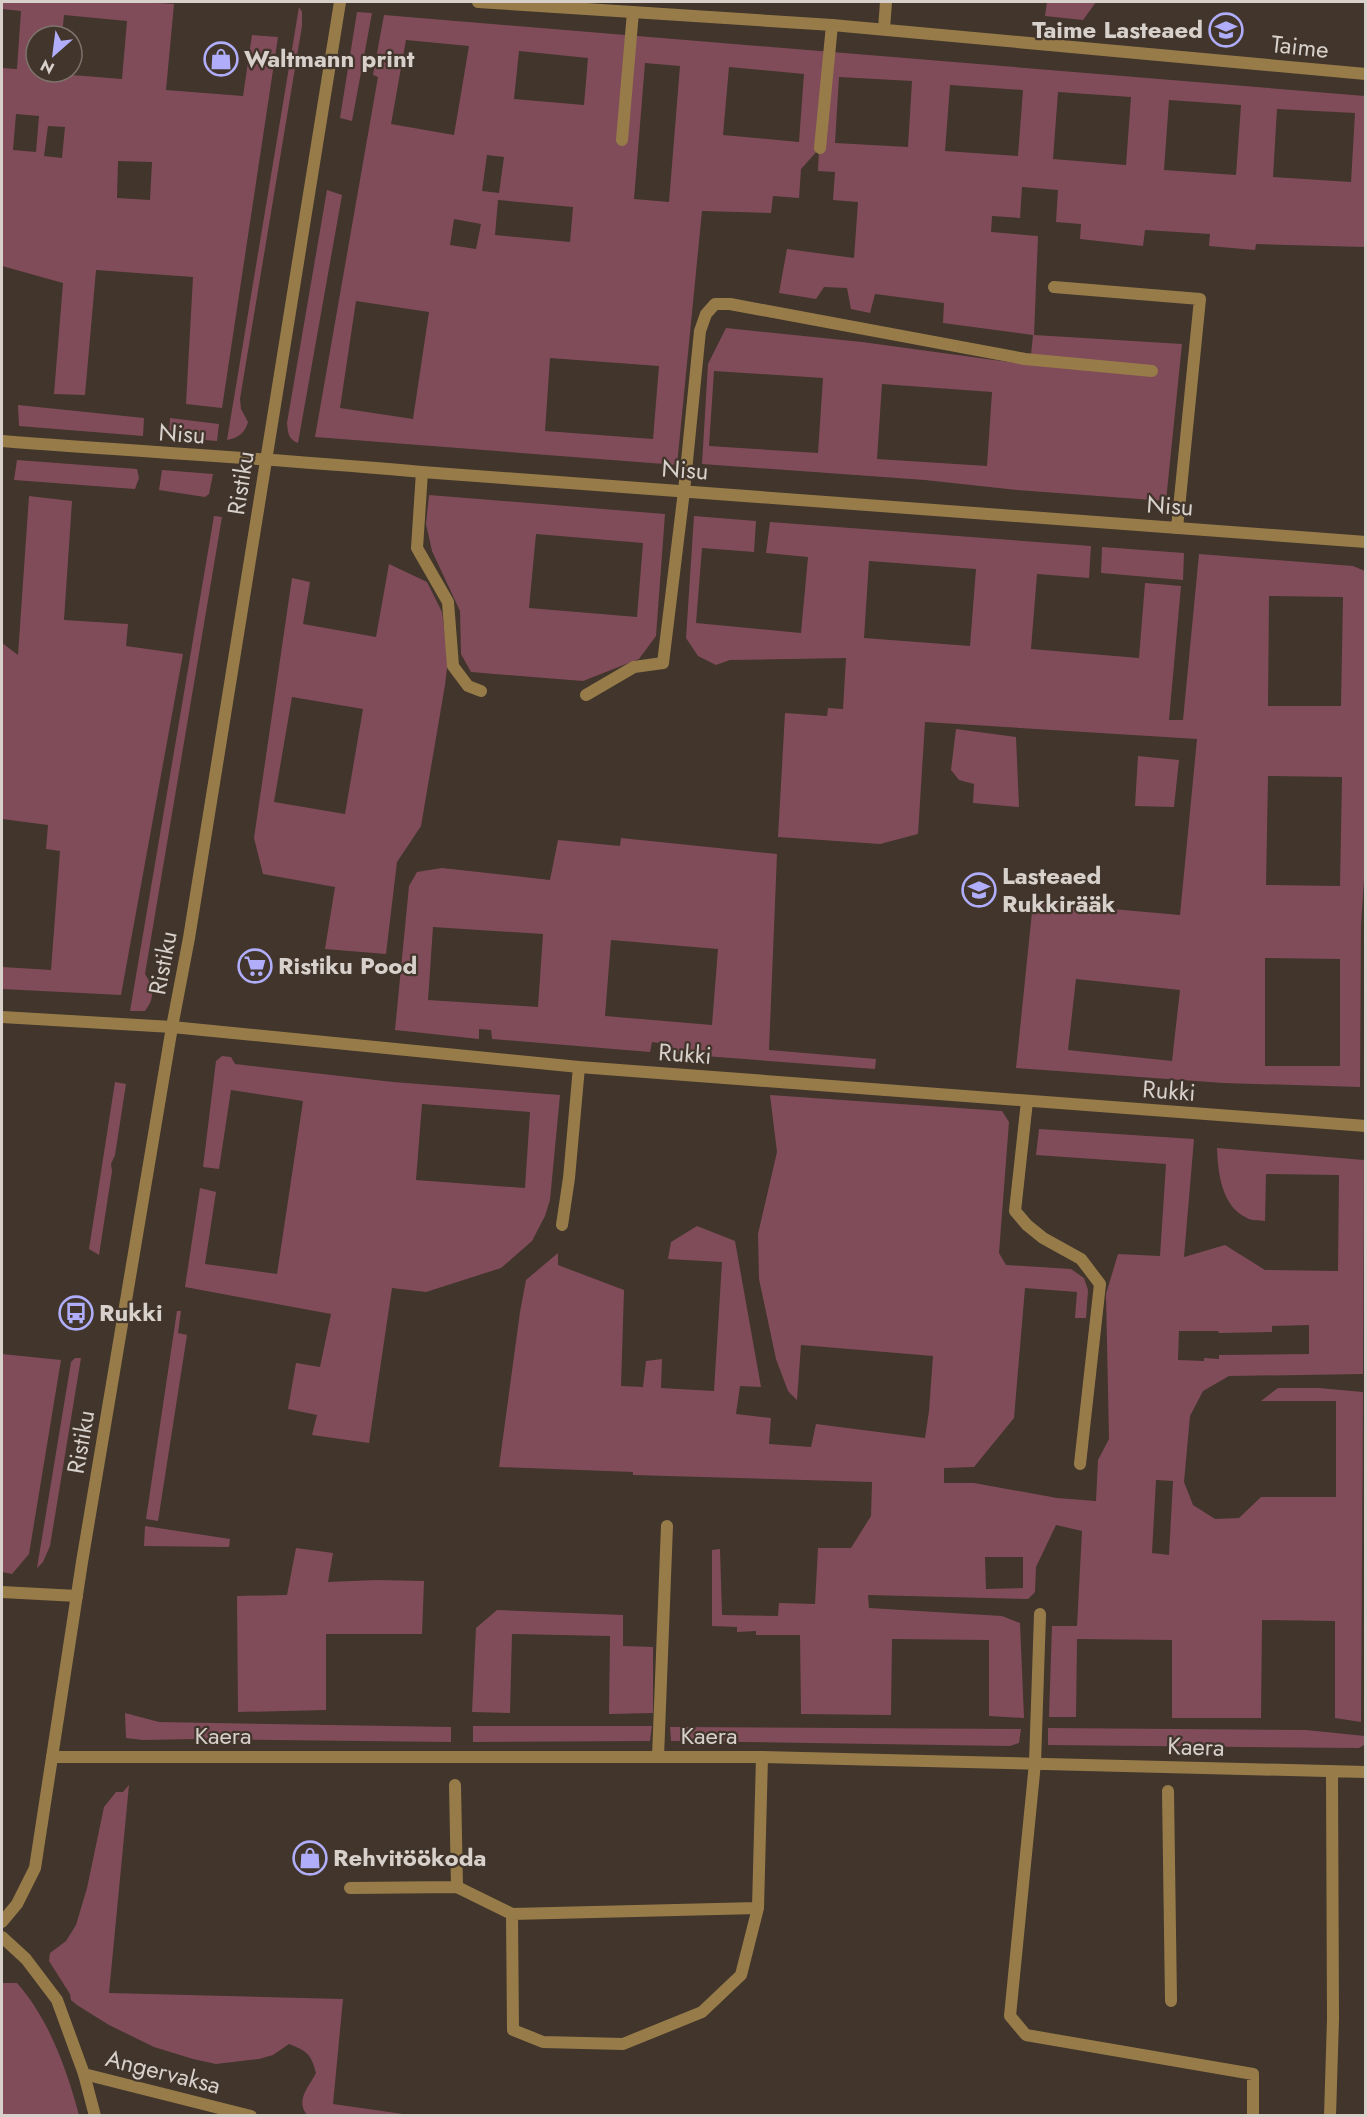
<svg xmlns="http://www.w3.org/2000/svg" width="1367" height="2117" font-family="Jost,sans-serif">
	<style>
		.green { fill: #804c59; fill-rule: evenodd }
		.lines { fill: none; stroke-linecap: round; stroke-linejoin: round }
		.service { stroke: #977c4a; stroke-width: 12 }
		.minor { stroke: #977c4a; stroke-width: 12 }
		.tertiary { stroke: #977c4a; stroke-width: 12 }
		.labels { text-anchor: middle; stroke-width: 4.5; stroke-linejoin: round; paint-order: stroke }
		.poi-label { font-size: 24px; font-weight: bold; fill: #d7d0cb; stroke: #41352c; text-anchor: start }
		.street-label { font-size: 24px; fill: #d7d0cb; stroke: #41352c }
	</style>
	<rect width="100%" height="100%" fill="#41352c"/>
	<path class="green" d="M 2,2 L 144,2 L 174,4 L 166,90 L 243,96 L 252,35 L 278,37 L 222,408 L 186,404 L 193,277 L 96,270 L 85,395 L 54,394 L 63,283 L 2,266 L 2,68 L 17,69 L 21,11 L 2,9 ZM 64,15 L 127,21 L 122,79 L 59,74 L 59,72 L 36,72 L 36,36 L 62,36 ZM 16,114 L 39,116 L 36,152 L 13,150 ZM 48,126 L 65,127 L 62,158 L 44,156 ZM 118,161 L 152,162 L 150,200 L 117,198 Z
		M 1047,2 L 1096,2 L 1083,20 L 1045,16 Z
		M 299,7 L 302,12 L 302,26 L 240,399 L 241,409 L 248,422 C 245,433 238,438 227,440 Z
		M 357,12 L 372,13 L 352,121 L 340,118 Z
		M 384,15 L 1365,96 L 1365,247 L 1256,244 L 1255,250 L 1209,246 L 1210,234 L 1145,230 L 1143,246 L 1080,239 L 1081,224 L 1056,222 L 1058,190 L 1022,187 L 1020,218 L 992,216 L 991,232 L 1038,236 L 1034,335 L 1182,344 L 1166,501 L 1017,490 L 925,480 L 702,464 L 708,364 L 726,328 L 862,342 L 1030,365 L 1033,335 L 943,323 L 944,303 L 875,294 L 870,313 L 851,309 L 847,288 L 824,287 L 816,299 L 779,293 L 787,249 L 854,258 L 858,202 L 833,200 L 835,172 L 818,171 L 819,149 L 801,169 L 799,198 L 773,196 L 771,213 L 702,211 L 677,465 L 315,437 L 378,77 L 373,75 ZM 406,40 L 469,46 L 454,135 L 391,124 ZM 519,51 L 588,58 L 584,105 L 514,99 ZM 645,63 L 680,66 L 669,202 L 634,199 ZM 729,67 L 804,74 L 799,142 L 723,135 ZM 839,77 L 912,81 L 908,147 L 835,143 ZM 950,85 L 1023,90 L 1018,156 L 945,151 ZM 1058,92 L 1131,97 L 1126,165 L 1053,159 ZM 1169,100 L 1241,105 L 1236,175 L 1164,170 ZM 1277,109 L 1355,113 L 1351,182 L 1273,177 ZM 487,155 L 504,157 L 499,193 L 482,191 ZM 498,200 L 573,207 L 570,242 L 495,235 ZM 454,219 L 481,224 L 476,249 L 450,245 ZM 356,301 L 429,312 L 413,419 L 340,408 ZM 550,358 L 659,366 L 653,439 L 545,431 ZM 714,371 L 823,378 L 818,453 L 709,446 ZM 882,384 L 992,392 L 987,466 L 877,459 Z
		M 327,190 L 342,195 L 298,443 C 288,439 288,433 287,423 Z
		M 18,405 L 144,418 L 143,436 L 19,426 Z
		M 170,418 L 219,424 L 217,441 L 169,437 Z
		M 17,460 L 137,469 L 139,478 L 135,489 L 14,480 Z
		M 162,470 L 213,474 L 209,494 L 205,497 L 159,490 Z
		M 429,495 L 665,514 L 656,636 L 639,659 L 583,681 L 471,672 L 461,654 L 460,611 L 432,551 L 426,524 ZM 536,534 L 643,543 L 637,617 L 529,608 Z
		M 29,496 L 72,501 L 64,620 L 128,624 L 126,646 L 183,654 L 121,995 L 2,989 L 2,967 L 51,970 L 60,851 L 46,849 L 48,825 L 2,819 L 2,643 L 18,655 Z
		M 214,516 L 222,517 L 145,974 C 154,988 155,998 145,1011 L 130,1011 Z
		M 694,516 L 756,521 L 754,552 L 702,548 L 696,623 L 801,633 L 808,557 L 766,553 L 770,522 L 1091,546 L 1089,578 L 1037,574 L 1031,649 L 1139,658 L 1145,583 L 1181,586 L 1169,720 L 1183,720 L 1199,554 L 1353,566 L 1365,571 L 1366,848 L 1361,926 L 1360,1087 L 1223,1083 L 1016,1068 L 1033,902 L 1180,915 L 1197,739 L 925,722 L 918,834 L 880,844 L 778,837 L 785,713 L 827,716 L 828,708 L 843,709 L 846,658 L 730,660 L 716,665 L 698,656 L 686,638 ZM 869,561 L 976,569 L 970,646 L 864,638 ZM 1269,596 L 1343,597 L 1341,706 L 1268,706 ZM 1268,776 L 1342,777 L 1340,886 L 1266,885 ZM 1265,958 L 1340,959 L 1340,1066 L 1265,1066 ZM 1076,979 L 1180,990 L 1172,1061 L 1068,1050 Z
		M 1102,547 L 1184,553 L 1183,580 L 1101,573 Z
		M 389,564 L 427,582 L 442,612 L 448,660 L 445,685 L 421,826 L 397,862 L 386,954 L 325,949 L 335,887 L 263,874 L 254,838 L 292,578 L 310,582 L 303,624 L 376,637 ZM 292,697 L 363,709 L 345,814 L 274,802 Z
		M 956,729 L 1016,737 L 1019,807 L 973,803 L 974,784 L 959,780 L 951,770 Z
		M 1138,756 L 1179,760 L 1174,807 L 1135,806 Z
		M 621,838 L 777,854 L 769,1050 L 876,1059 L 875,1069 L 665,1053 L 666,1044 L 652,1042 L 650,1052 L 492,1039 L 491,1030 L 479,1029 L 479,1039 L 395,1030 L 409,886 L 417,872 L 442,868 L 550,880 L 558,840 L 620,846 ZM 433,927 L 543,934 L 538,1007 L 428,1000 ZM 611,940 L 718,949 L 712,1025 L 605,1016 Z
		M 222,1056 L 231,1057 L 235,1064 L 393,1082 L 560,1095 L 550,1200 L 545,1216 L 532,1241 L 501,1268 L 426,1292 L 392,1288 L 369,1443 L 312,1435 L 317,1415 L 288,1409 L 296,1363 L 320,1367 L 331,1314 L 185,1287 L 200,1188 L 216,1192 L 205,1264 L 277,1274 L 303,1101 L 231,1090 L 219,1169 L 203,1167 L 216,1061 ZM 422,1104 L 530,1112 L 525,1188 L 416,1180 Z
		M 115,1082 L 126,1084 L 115,1155 L 111,1164 L 112,1171 L 99,1255 L 89,1249 Z
		M 770,1095 L 1002,1111 L 1009,1122 L 999,1253 L 1006,1265 L 1071,1269 L 1084,1278 L 1088,1290 L 1086,1318 L 1075,1318 L 1077,1292 L 1025,1288 L 1014,1418 L 974,1467 L 944,1468 L 944,1483 L 974,1483 L 1057,1498 L 1096,1501 L 1098,1460 L 1109,1439 L 1106,1294 L 1118,1254 L 1160,1256 L 1166,1164 L 1036,1155 L 1039,1129 L 1194,1139 L 1184,1257 L 1225,1245 L 1265,1270 L 1338,1271 L 1339,1175 L 1266,1174 L 1265,1221 C 1260,1220 1251,1221 1247,1218 C 1221,1206 1218,1172 1217,1148 L 1364,1160 L 1363,1374 L 1229,1376 L 1203,1391 L 1190,1416 L 1184,1482 L 1193,1505 L 1215,1519 L 1239,1518 L 1261,1497 L 1336,1497 L 1336,1401 L 1261,1401 L 1278,1388 L 1319,1388 L 1363,1392 L 1361,1722 L 1335,1718 L 1335,1621 L 1262,1620 L 1261,1718 L 1172,1718 L 1172,1640 L 1077,1639 L 1076,1717 L 1049,1717 L 1052,1626 L 1077,1626 L 1082,1531 L 1056,1525 L 1036,1567 L 1035,1592 L 1028,1599 L 868,1595 L 869,1608 L 1002,1616 L 1020,1623 L 1024,1718 L 989,1716 L 989,1640 L 892,1639 L 891,1715 L 801,1714 L 800,1635 L 756,1635 L 756,1631 L 737,1632 L 737,1627 L 712,1626 L 712,1550 L 720,1549 L 722,1615 L 778,1616 L 779,1603 L 815,1604 L 818,1548 L 851,1548 L 871,1516 L 872,1482 L 633,1475 L 633,1472 L 499,1467 L 520,1312 L 526,1280 L 558,1253 L 558,1265 L 624,1290 L 621,1386 L 643,1387 L 646,1361 L 662,1359 L 661,1388 L 714,1391 L 722,1262 L 668,1259 L 671,1242 L 697,1226 L 735,1241 L 761,1387 L 740,1386 L 736,1414 L 771,1418 L 769,1444 L 811,1447 L 816,1424 L 925,1438 L 929,1411 L 933,1356 L 801,1345 L 797,1400 L 788,1391 L 776,1359 L 759,1279 L 758,1234 L 777,1152 ZM 1309,1325 L 1309,1354 L 1219,1355 L 1219,1359 L 1204,1358 L 1204,1361 L 1178,1360 L 1179,1331 L 1218,1331 L 1219,1333 L 1272,1332 L 1272,1326 ZM 1156,1480 L 1173,1481 L 1169,1555 L 1152,1553 ZM 985,1557 L 1023,1557 L 1023,1588 L 986,1589 Z
		M 177,1311 L 181,1311 L 178,1333 L 187,1335 L 158,1521 L 146,1519 Z
		M 2,1354 L 61,1360 L 29,1554 L 12,1574 L 2,1572 Z
		M 75,1358 L 81,1358 L 50,1546 L 43,1562 L 37,1568 L 71,1362 Z
		M 145,1526 L 230,1539 L 229,1547 L 144,1546 Z
		M 296,1548 L 333,1553 L 328,1582 L 376,1580 L 424,1581 L 422,1634 L 326,1634 L 326,1710 L 238,1712 L 237,1596 L 287,1595 Z
		M 497,1610 L 623,1615 L 623,1646 L 653,1647 L 653,1713 L 609,1714 L 610,1636 L 512,1634 L 510,1713 L 472,1712 L 476,1628 Z
		M 125,1713 L 159,1722 L 451,1727 L 451,1742 L 197,1739 L 143,1740 L 126,1738 Z
		M 473,1726 L 652,1726 L 650,1741 L 473,1742 Z
		M 670,1727 L 1021,1729 L 1019,1743 L 1010,1746 L 671,1741 Z
		M 1048,1728 L 1306,1730 L 1365,1736 L 1366,1744 L 1359,1748 L 1048,1745 Z
		M 129,1785 L 109,1993 L 343,1999 L 333,2104 L 410,2115 L 307,2115 C 295,2100 309,2087 316,2073 C 311,2054 307,2051 289,2044 L 273,2055 L 259,2059 L 216,2064 L 193,2059 L 154,2047 L 109,2025 L 77,2005 L 71,2000 L 70,1994 L 49,1961 L 50,1953 L 66,1941 L 76,1925 L 87,1888 L 104,1807 L 116,1792 L 123,1792 Z
		M 2,1983 L 17,1983 C 49,2019 67,2070 79,2115 L 2,2115 Z"/>
	<g class="lines">
		<path class="service" d="M 622,140 L 633,12
			M 820,148 L 832,25
			M 1054,287 L 1200,299 L 1177,528
			M 422,472 L 417,548 L 448,602 L 453,666 L 468,686 L 481,691
			M 586,695 L 634,667 L 663,663 L 684,491 L 700,331 L 706,314 L 715,304 L 730,304 L 1025,359 L 1152,371
			M 1027,1101 L 1015,1211 L 1027,1225 L 1043,1238 L 1081,1259 L 1100,1284 L 1080,1464
			M 562,1225 L 569,1178 L 579,1067
			M 1040,1614 L 1035,1763 L 1010,2016 L 1026,2035 L 1253,2074 L 1253,2116
			M 658,1757 L 667,1526
			M 455,1785 L 457,1887 L 512,1914 L 758,1908 L 762,1757
			M 1168,1791 L 1171,2001
			M 350,1888 L 457,1887
			M 512,1914 L 513,2030 L 543,2042 L 623,2044 L 702,2012 L 741,1975 L 758,1908
			M 84,2074 L 95,2116"/>
		<path class="minor" d="M 478,2 L 832,25 L 1366,74
			M 884,29 L 886,2
			M 2,441 C 142,452 282,459 422,472 L 1366,542
			M 2,1017 L 172,1027 L 579,1067 L 1366,1126
			M 2,1592 L 77,1596
			M 52,1757 L 762,1757 L 1366,1772
			M 2,1937 L 26,1959 L 57,2000 L 84,2074 L 251,2116
			M 1330,2116 L 1333,2019 L 1332,1772"/>
		<path class="tertiary" d="M 2,1922 L 17,1904 L 35,1868 L 82,1562 L 172,1027 L 189,938 L 340,2"/>
	</g>
	<defs>
		<symbol id="school-ring" viewBox="-11 -11 22 22"><circle r="9.5" fill="#41352c" stroke="#b0aefa" stroke-width="1.5"/><path d="M0-5L7-2L0 1L-7-2ZM-4 1L0 2.5L4 1V4Q0 6-4 4Z" fill="#b0aefa"/></symbol>
		<symbol id="shop-ring" viewBox="-11 -11 22 22"><circle r="9.5" fill="#41352c" stroke="#b0aefa" stroke-width="1.5"/><path d="M-5-2.5h2.3a2.7 3.5 0 0 1 5.4 0H5L5.5 6h-11ZM-1.5-2.5h3a1.5 2.3 0 0 0-3 0Z" fill="#b0aefa"/></symbol>
		<symbol id="supermarket-ring" viewBox="-11 -11 22 22"><circle r="9.5" fill="#41352c" stroke="#b0aefa" stroke-width="1.5"/><path d="M-6-5.5h2.5l.6 2H6L4.5 2H-2.5L-4.4-4H-6ZM-1.5 3.2a1.3 1.3 0 1 0 .1 0ZM3 3.2a1.3 1.3 0 1 0 .1 0Z" fill="#b0aefa"/></symbol>
		<symbol id="bus-ring" viewBox="-11 -11 22 22"><circle r="9.5" fill="#41352c" stroke="#b0aefa" stroke-width="1.5"/><path d="M-5-6H5V4H4V6H2V4H-2V6H-4V4H-5ZM-3.5-4V0h7V-4ZM-3.5 1.2v1.5H-2V1.2ZM2 1.2v1.5H3.5V1.2Z" fill="#b0aefa"/></symbol>
	</defs>
	<g fill-rule="evenodd">
		<use href="#school-ring" x="1207" y="11" width="38" height="38"/>
		<use href="#shop-ring" x="202" y="40" width="38" height="38"/>
		<use href="#school-ring" x="960" y="871" width="38" height="38"/>
		<use href="#supermarket-ring" x="236" y="947" width="38" height="38"/>
		<use href="#bus-ring" x="57" y="1294" width="38" height="38"/>
		<use href="#shop-ring" x="291" y="1839" width="38" height="38"/>
	</g>
	<g class="labels">
		<g class="poi-label">
			<text x="1203" y="38" text-anchor="end">Taime Lasteaed</text>
			<text x="244" y="67">Waltmann print</text>
			<text x="1002" y="884">Lasteaed<tspan x="1002" dy="28">Rukkirääk</tspan></text>
			<text x="278" y="974">Ristiku Pood</text>
			<text x="99" y="1321">Rukki</text>
			<text x="333" y="1866">Rehvitöökoda</text>
		</g>
		<g class="street-label">
			<text transform="translate(1300 47) rotate(6)" y="8">Taime</text>
			<text transform="translate(182 434) rotate(4)" y="8">Nisu</text>
			<text transform="translate(685 470) rotate(4)" y="8">Nisu</text>
			<text transform="translate(241 483) rotate(-81)" y="8">Ristiku</text>
			<text transform="translate(1170 506) rotate(4)" y="8">Nisu</text>
			<text transform="translate(163 963) rotate(-79)" y="8">Ristiku</text>
			<text transform="translate(685 1054) rotate(4)" y="8">Rukki</text>
			<text transform="translate(1169 1091) rotate(4)" y="8">Rukki</text>
			<text transform="translate(81 1442) rotate(-80)" y="8">Ristiku</text>
			<text x="223" y="1744">Kaera</text>
			<text x="709" y="1744">Kaera</text>
			<text transform="translate(1196 1747) rotate(2)" y="8">Kaera</text>
			<text transform="translate(163 2072) rotate(14)" y="8">Angervaksa</text>
		</g>
	</g>
	<rect width="1367" height="2117" fill="none" stroke="#d7d0cb" stroke-width="6"/>
	<g transform="translate(54 54) rotate(208)"><circle r="28" fill="#41352c" stroke="#7d736c" stroke-width="1.5"/>
	<path d="M0-4.5L10 22L0 15L-10 22Z" fill="#b0aefa"/>
	<text y="-9" font-size="16" font-weight="bold" text-anchor="middle" fill="#d7d0cb">N</text>
	</g>
</svg>
